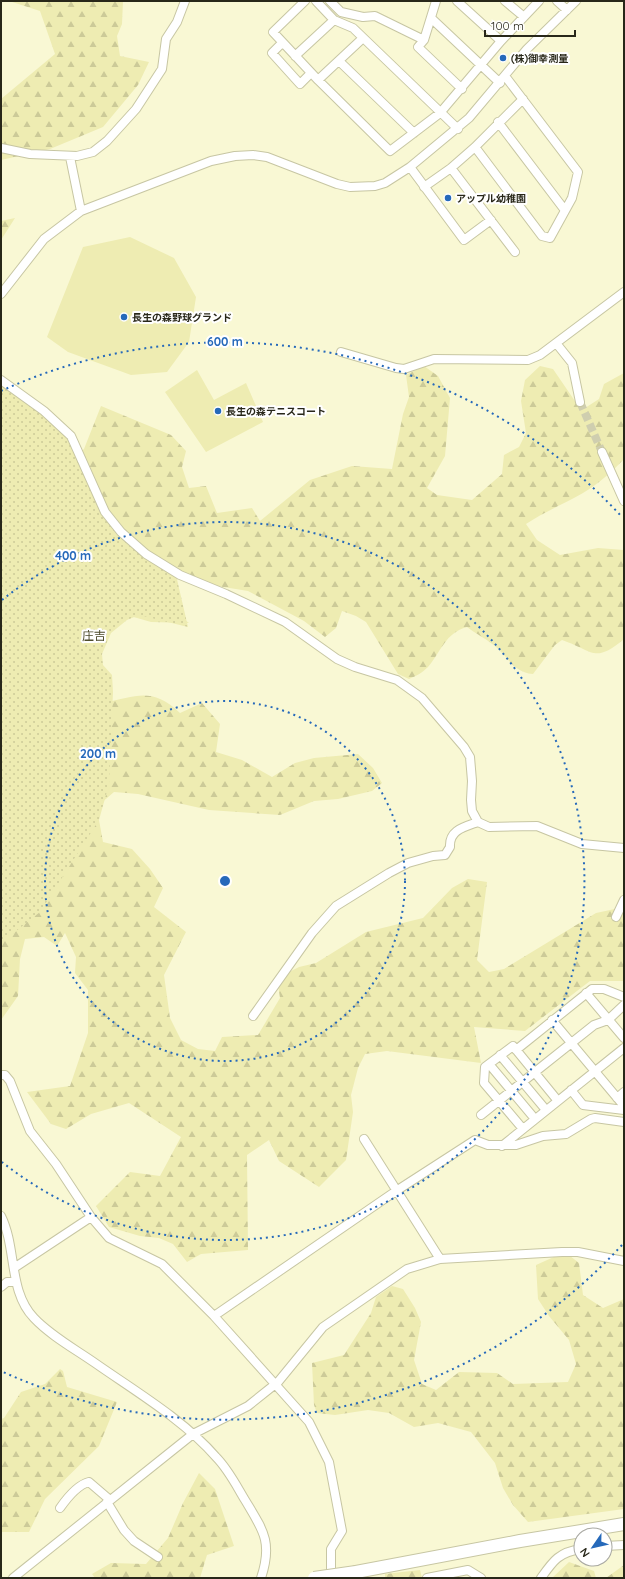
<svg xmlns="http://www.w3.org/2000/svg" width="625" height="1579" font-family="Quicksand,'Noto Sans JP',sans-serif">
	<style>
		.forest { fill: url(#forest-firs) }
		.park { fill: url(#park-dots) }
		.pitch { fill: #eeecb2 }
		.lines { fill: none; stroke-linecap: round; stroke-linejoin: round }
		.minor-tunnel { stroke: #cfceaf; stroke-width: 8; stroke-dasharray: 8 4; stroke-linecap: butt }
		.minor-casing { stroke: #c7c6a3; stroke-width: 10 }
		.highway-casing { stroke: #c7c6a3; stroke-width: 14 }
		.minor { stroke: #fff; stroke-width: 8 }
		.highway { stroke: #fff; stroke-width: 12 }
		.highway-bridge-casing { stroke: #c7c6a3; stroke-width: 14; stroke-linecap: butt }
		.highway-bridge { stroke: #fff; stroke-width: 12 }
		.ring { fill: none; stroke: #2669ba; stroke-width: 2; stroke-dasharray: 2 4 }
		.poi-dot { fill: #2669ba; stroke: #fff; stroke-width: 1.5 }
		.labels { text-anchor: middle; stroke-width: 4; stroke-linejoin: round; paint-order: stroke }
		.poi-label { font-size: 10px; font-weight: bold; fill: #282719; stroke: #fff; text-anchor: start }
		.quarter-label { font-size: 12px; fill: #4e4c2d; stroke: #fff }
		.centre { fill: #2669ba; stroke: #fff; stroke-width: 2 }
		.ring-label { font-size: 12px; text-anchor: middle; font-weight: bold; fill: #2669ba; stroke: #fff; stroke-width: 4; stroke-linejoin: round; paint-order: stroke }
	</style>
	<defs>
		<pattern id="forest-firs" width="22" height="20" patternUnits="userSpaceOnUse"><rect width="22" height="20" fill="#eeecb2"/><path d="M5 1l3.5 6h-7zM16 11l3.5 6h-7z" fill="#ccca98"/></pattern>
		<pattern id="park-dots" width="8" height="8" patternUnits="userSpaceOnUse"><rect width="8" height="8" fill="#eeecb2"/><path d="M2 2h.1M6 6h.1" fill="none" stroke="#ccca98" stroke-width="1.8" stroke-linecap="round"/></pattern>
	</defs>
	<rect width="100%" height="100%" fill="#f9f8d4"/>
	<path class="forest" d="M 9,1 L 123,1 L 122,24 L 117,36 L 120,56 L 149,62 L 138,85 L 103,127 L 50,149 L 1,160 L 1,99 L 55,54 L 40,11 Z
		M 15,218 L 1,240 L 1,221 Z
		M 424,366 L 438,376 L 450,398 L 445,456 L 427,488 L 437,495 L 472,500 L 502,474 L 504,455 L 519,447 L 526,433 L 521,401 L 525,380 L 540,366 L 553,369 L 579,407 L 585,408 L 599,399 L 604,384 L 624,373 L 624,459 C 612,472 598,484 583,493 C 564,504 544,512 526,524 L 537,540 L 560,555 L 598,548 L 624,550 L 624,639 C 594,664 594,651 562,640 L 555,645 L 533,674 C 513,672 509,658 496,647 C 487,639 476,634 467,627 C 445,633 441,652 428,667 C 422,673 416,676 409,679 L 398,674 L 366,622 L 356,616 L 342,611 L 336,628 L 325,637 L 304,621 L 248,591 L 199,583 L 168,575 L 155,597 L 189,623 L 151,622 L 95,606 L 104,703 C 137,696 152,687 180,713 L 202,703 L 220,724 L 216,752 L 242,760 L 272,777 L 295,763 L 314,758 L 358,754 L 373,768 L 382,783 L 372,791 L 338,799 L 314,801 L 280,815 L 209,810 L 138,794 L 114,792 L 100,804 L 99,820 L 103,842 L 132,849 L 150,869 L 163,888 L 154,907 L 186,932 L 164,975 L 170,1018 L 181,1040 L 198,1049 L 215,1051 L 222,1037 L 258,1035 L 280,998 L 277,978 L 299,967 L 316,963 L 366,932 L 423,918 L 452,888 L 468,879 L 487,882 L 477,960 L 489,972 L 504,969 L 596,913 L 624,907 L 624,981 L 590,981 L 525,1031 L 474,1027 L 481,1063 L 387,1051 L 365,1054 L 358,1068 L 351,1095 L 353,1112 L 346,1160 L 319,1187 L 279,1161 L 269,1140 L 247,1155 L 248,1250 L 201,1254 L 187,1262 L 173,1244 L 159,1238 L 140,1236 L 109,1227 L 96,1206 L 130,1172 L 160,1176 L 181,1137 L 129,1103 L 91,1114 L 66,1129 L 51,1124 L 27,1092 L 70,1086 L 88,1033 L 88,990 L 75,973 L 76,957 L 65,933 L 57,946 L 44,937 L 25,939 L 20,959 L 18,996 L 1,1020 L 1,454 L 69,463 L 84,449 L 101,406 L 171,435 L 186,451 L 182,467 L 189,488 L 206,486 L 217,513 L 252,508 L 260,521 L 310,480 L 352,466 L 392,469 L 403,414 L 409,397 L 406,375 Z
		M 565,1252 L 579,1263 L 583,1295 L 603,1308 L 624,1299 L 624,1509 L 528,1522 L 513,1505 L 503,1488 L 495,1463 L 471,1432 L 438,1423 L 414,1427 L 389,1413 L 368,1410 L 335,1415 L 317,1413 L 314,1405 L 312,1363 L 344,1355 L 371,1313 L 376,1297 L 392,1286 L 403,1289 L 415,1308 L 421,1322 L 414,1360 L 422,1384 L 436,1390 L 459,1372 L 497,1373 L 513,1384 L 568,1382 L 576,1364 L 569,1340 L 549,1316 L 538,1299 L 536,1265 Z
		M 60,1369 L 63,1371 L 67,1387 L 117,1402 L 99,1446 L 45,1499 L 29,1532 L 1,1532 L 1,1419 L 4,1418 L 21,1392 L 45,1384 Z
		M 199,1473 L 215,1489 L 234,1546 L 207,1555 L 200,1578 L 95,1578 L 92,1574 L 111,1563 L 146,1564 L 168,1538 L 183,1503 Z
		M 569,1562 L 594,1571 L 596,1578 L 552,1578 Z
		M 624,1565 L 624,1578 L 606,1578 Z
		M 420,1570 L 422,1578 L 385,1578 L 385,1574 Z"/>
	<path class="park" d="M 1,383 L 52,421 L 68,440 L 105,515 L 176,575 L 188,627 L 139,615 L 127,620 L 111,633 L 102,654 L 103,665 L 112,675 L 113,692 L 109,784 L 99,820 L 40,912 L 1,943 Z"/>
	<path class="pitch" d="M 130,237 L 174,258 L 196,297 L 189,342 L 167,372 L 131,375 L 68,352 L 47,337 L 83,247 Z
		M 197,370 L 214,400 L 246,383 L 263,422 L 206,452 L 165,392 Z"/>
	<g class="lines">
		<path class="minor-tunnel" d="M 580,402 L 602,452"/>
		<defs>
			<path id="minor" d="M 305,1 L 273,32 L 318,80 L 390,151 L 440,113 L 501,41 L 539,1
				M 316,1 L 334,20 L 353,28 L 458,129
				M 330,1 L 341,12 L 363,17 L 375,16 L 424,40
				M 436,1 L 424,40 L 418,47 L 462,89
				M 457,1 L 501,41
				M 505,1 L 523,16
				M 557,1 L 567,10
				M 431,18 L 500,83
				M 282,43 L 272,53 L 300,84 L 311,73
				M 295,56 L 334,20
				M 339,61 L 414,133
				M 318,80 L 363,38
				M 498,122 L 564,209
				M 475,147 L 542,236 L 550,238 L 572,198 L 578,172 L 505,76
				M 1,148 L 30,154 L 77,156 L 93,152 L 107,141 L 136,109 L 162,69 L 166,39 L 177,22 L 185,1
				M 70,157 L 81,211
				M 410,167 L 464,240 L 491,220
				M 451,168 L 515,252
				M 424,187 L 451,168 L 475,147 L 523,99
				M 1,294 L 44,239 L 81,211 L 211,161 L 235,156 L 253,155 L 267,157 L 337,184 L 350,187 L 375,186 L 385,183 L 410,167 L 469,118 L 527,49 L 576,1
				M 556,343 L 572,363 L 580,402
				M 341,352 L 396,368 L 404,369 L 434,359 L 528,360 L 540,355 L 624,292
				M 1,380 L 44,411 L 71,436 L 105,512 L 121,532 L 146,554 L 180,575 L 226,594 L 285,622 L 337,659 L 355,667 L 397,680 L 422,698 L 464,747 L 470,757 L 472,781 L 471,800 L 472,811 L 478,822 L 489,827 L 537,826 L 582,844 L 624,848
				M 602,452 L 624,501
				M 616,917 L 624,900
				M 586,993 L 624,1038
				M 253,1016 L 312,933 L 336,906 L 389,873 L 408,863 L 433,856 L 445,855 L 450,847 C 449,830 464,827 478,822
				M 552,1020 L 624,1106
				M 516,1050 L 592,989 L 604,989 L 624,997
				M 500,1055 L 546,1110
				M 489,1064 L 535,1119
				M 1,1075 L 5,1075 L 10,1081 L 30,1131 L 56,1164 L 91,1217 L 109,1238 L 162,1264 L 214,1316 L 309,1422 L 329,1462 L 342,1531 L 331,1549 L 331,1578
				M 571,1090 L 583,1105 L 624,1110
				M 617,1098 L 624,1092
				M 481,1115 L 594,1025 L 608,1020 L 624,1005
				M 523,1129 L 484,1083 L 485,1067 L 513,1046 L 558,1101
				M 364,1139 L 440,1259
				M 502,1146 L 624,1048
				M 396,1191 L 475,1140 L 488,1145 L 516,1145 L 543,1136 L 566,1134 L 591,1119 L 595,1118 L 624,1122
				M 1,1216 C 17,1248 8,1291 34,1318 C 51,1336 75,1349 95,1363 C 135,1391 184,1420 216,1457 C 228,1469 236,1485 245,1500 C 263,1530 273,1542 261,1578
				M 14,1268 L 91,1217
				M 1,1287 L 7,1282 L 16,1282
				M 214,1316 L 396,1191
				M 107,1502 L 124,1530 L 134,1541 L 158,1557
				M 60,1508 C 67,1498 77,1485 89,1482 L 110,1500
				M 605,1546 L 624,1545
				M 13,1578 L 193,1434 L 248,1406 L 278,1382 L 323,1327 L 407,1269 L 440,1259 L 562,1252 L 578,1252 L 624,1261
				M 427,1578 L 468,1570 L 481,1578
				M 541,1578 C 553,1561 559,1552 581,1549"/>
			<path id="highway" d="M 356,1572 L 520,1541 L 624,1524"/>
		</defs>
		<use href="#minor" class="minor-casing"/>
		<use href="#highway" class="highway-casing"/>
		<use href="#minor" class="minor"/>
		<use href="#highway" class="highway"/>
		<defs>
			<path id="highway-bridge" d="M 314,1578 L 356,1572"/>
		</defs>
		<use href="#highway-bridge" class="highway-bridge-casing"/>
		<use href="#highway-bridge" class="highway-bridge"/>
	</g>
	<g class="ring">
		<circle cx="225" cy="881" r="180"/>
		<path d="M2 600A359 359 0 1 1 2 1162"/>
		<path d="M622 1245A539 539 0 0 1 1 1371M1 391A539 539 0 0 1 622 517"/>
	</g>
	<g class="poi-dot">
		<circle cx="503" cy="58" r="4"/>
		<circle cx="448" cy="198" r="4"/>
		<circle cx="124" cy="317" r="4"/>
		<circle cx="218" cy="411" r="4"/>
	</g>
	<g class="labels">
		<g class="poi-label">
			<text x="511" y="62">(株)御幸測量</text>
			<text x="456" y="202">アップル幼稚園</text>
			<text x="132" y="321">長生の森野球グランド</text>
			<text x="226" y="415">長生の森テニスコート</text>
		</g>
		<g class="quarter-label">
			<text x="94" y="640">庄吉</text>
		</g>
	</g>
	<circle cx="225" cy="881" r="6" class="centre"/>
	<g class="ring-label">
		<text x="225" y="346">600 m</text>
		<text x="73" y="560">400 m</text>
		<text x="98" y="758">200 m</text>
	</g>
	<rect width="625" height="1579" fill="none" stroke="#282719" stroke-width="4"/>
	<g transform="translate(593 1547) rotate(236)"><circle r="19" fill="#ffffff" stroke="#a9a9a3"/>
	<path d="M0-3L7 15L0 10L-7 15Z" fill="#2669ba"/>
	<text y="-6" font-size="11" font-weight="bold" text-anchor="middle" fill="#282719">N</text>
	</g>
	<path d="M485 30v6h90v-6" fill="none" stroke="#282719" stroke-width="2"/>
	<text x="491" y="30" font-size="12" fill="#282719" stroke="#ffffff" stroke-width="3" paint-order="stroke">100 m</text>
</svg>
